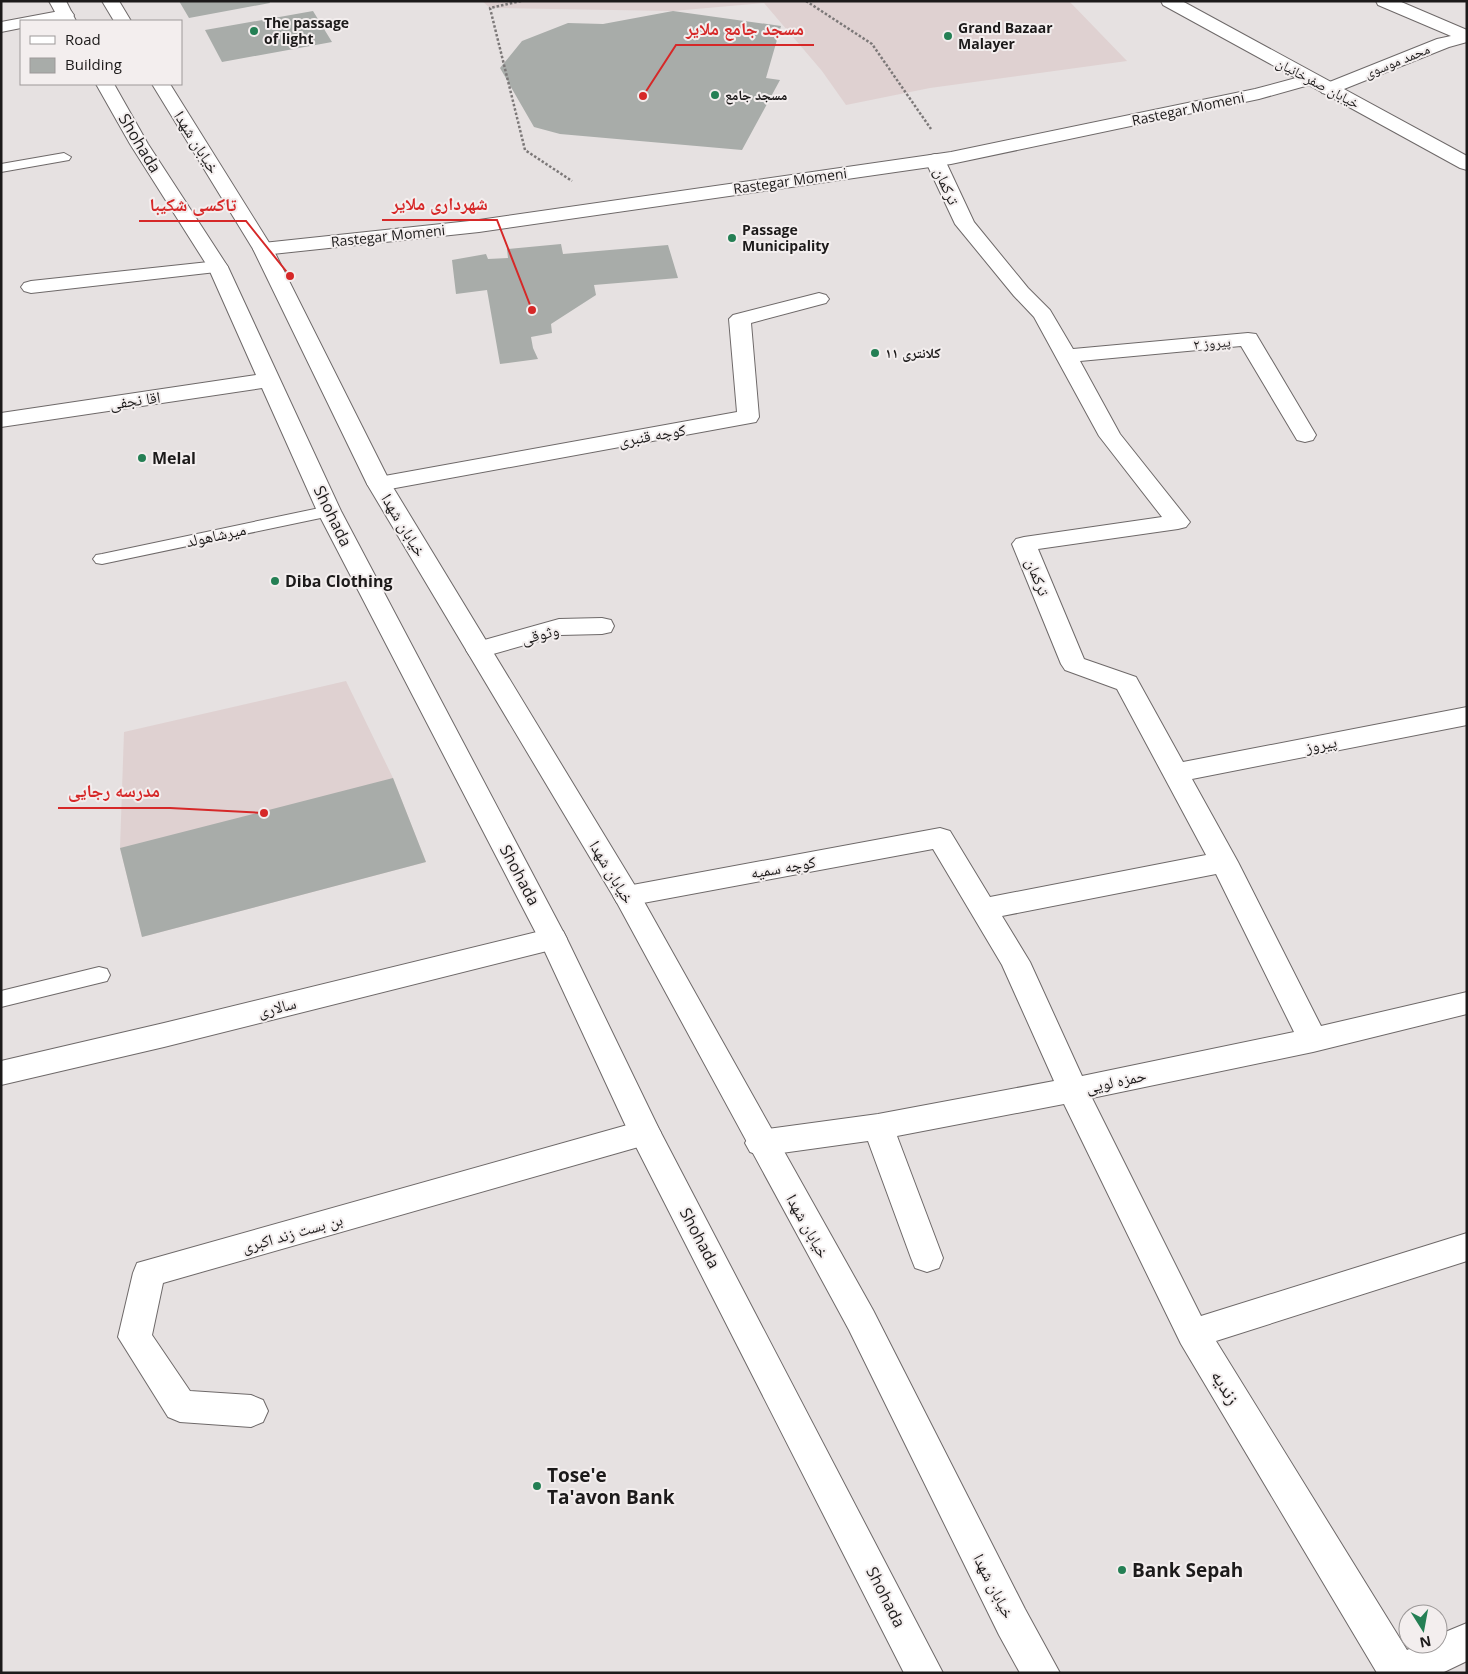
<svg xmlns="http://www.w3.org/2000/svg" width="1468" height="1674" font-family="'Open Sans','Noto Naskh Arabic',sans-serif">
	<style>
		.built { fill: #dfd1d1 }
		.building { fill: #a8aca9 }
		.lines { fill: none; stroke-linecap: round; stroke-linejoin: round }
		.service-casing { stroke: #6e6969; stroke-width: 2 }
		.minor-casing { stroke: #6e6969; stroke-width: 2 }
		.tertiary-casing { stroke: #6e6969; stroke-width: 2 }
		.secondary-casing { stroke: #6e6969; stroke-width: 2 }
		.path { stroke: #7c7878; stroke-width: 2.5; stroke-dasharray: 2.5 2; stroke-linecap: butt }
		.service { fill: #fff; fill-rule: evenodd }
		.minor { fill: #fff; fill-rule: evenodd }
		.tertiary { fill: #fff; fill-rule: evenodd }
		.secondary { fill: #fff; fill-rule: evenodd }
		.poi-dot { fill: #247f54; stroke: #f3eeee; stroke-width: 2 }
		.labels { text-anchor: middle; stroke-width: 4; stroke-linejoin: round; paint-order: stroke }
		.far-poi-label { font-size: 14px; font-weight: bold; fill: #1c1a1a; stroke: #f3eeee; text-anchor: start }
		.far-street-label { font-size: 14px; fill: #1c1a1a; stroke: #f3eeee }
		.street-label { font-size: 16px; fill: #1c1a1a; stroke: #f3eeee }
		.poi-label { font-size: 16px; font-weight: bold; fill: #1c1a1a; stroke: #f3eeee; text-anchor: start }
		.near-street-label { font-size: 19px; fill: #1c1a1a; stroke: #f3eeee }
		.near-poi-label { font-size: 19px; font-weight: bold; fill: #1c1a1a; stroke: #f3eeee; text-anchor: start }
		.leader { fill: none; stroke: #d62828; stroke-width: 2 }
		.callout-dot { fill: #d62828; stroke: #f3eeee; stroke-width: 2 }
		.callout-label { font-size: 18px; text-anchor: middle; font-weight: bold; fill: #d62828; stroke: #f3eeee; stroke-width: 4; stroke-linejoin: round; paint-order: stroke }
	</style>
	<rect width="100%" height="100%" fill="#e6e1e1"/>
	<path class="built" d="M 482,1 L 1069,1 L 1127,61 L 930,88 L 846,105 L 822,71 L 764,3 L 673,11 L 490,8 Z
		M 346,681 L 393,778 L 426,862 L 142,937 L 120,848 L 124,732 Z"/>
	<path class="building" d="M 179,1 L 269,1 L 270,3 L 189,18 Z
		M 313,11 L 332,42 L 222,62 L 205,30 Z
		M 673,11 L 781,26 L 766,78 L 780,80 L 742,150 L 560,134 L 534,127 L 500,68 L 522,41 L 568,23 L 603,24 Z
		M 561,244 L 563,254 L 668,245 L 678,278 L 594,285 L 596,295 L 551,324 L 552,333 L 531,337 L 533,348 L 538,359 L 500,364 L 487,290 L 456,294 L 452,260 L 486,254 L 488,259 L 508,258 L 507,249 Z
		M 393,778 L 426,862 L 142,937 L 120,848 Z"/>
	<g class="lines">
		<defs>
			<path id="service" d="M 64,153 L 71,157 L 69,160 L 1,172 L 1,164 Z
				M 329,506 L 335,507 L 338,511 L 335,515 L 102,564 L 96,563 L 93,559 L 96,555 L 102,554 Z
				M 99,967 L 107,969 L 110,975 L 107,981 L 1,1007 L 1,991 Z"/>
			<path id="minor" d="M 1376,1 L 1399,1 L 1467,30 L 1467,42 L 1449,47 L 1334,93 L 1328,94 L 1322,93 L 1319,89 L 1322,85 L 1437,39 L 1451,36 L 1378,5 Z
				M 65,10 L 71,11 L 74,15 L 71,19 L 59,21 L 21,21 L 21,28 L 1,32 L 1,22 Z
				M 935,154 L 942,156 L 945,160 L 974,222 L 1028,288 L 1050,310 L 1073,349 L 1248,333 L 1256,334 L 1316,435 L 1313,440 L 1305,442 L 1297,440 L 1241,346 L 1080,361 L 1120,434 L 1190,522 L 1186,527 L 1178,529 L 1038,549 L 1084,659 L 1136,677 L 1183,762 L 1467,707 L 1467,725 L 1192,779 L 1238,862 L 1321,1026 L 1467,992 L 1467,1014 L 1313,1052 L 1092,1098 L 1201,1316 L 1467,1233 L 1467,1261 L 1216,1341 L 1407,1650 L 1420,1644 L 1438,1644 L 1438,1635 L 1467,1623 L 1467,1661 L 1442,1673 L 1377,1673 L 1181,1344 L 1064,1104 L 897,1136 L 943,1258 L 939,1268 L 927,1272 L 915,1268 L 911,1258 L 868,1141 L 761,1156 L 750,1152 L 745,1143 L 750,1134 L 761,1130 L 878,1114 L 1054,1081 L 1002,965 L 933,849 L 627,906 L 617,903 L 613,896 L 617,889 L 627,886 L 940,828 L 950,831 L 990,897 L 1206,855 L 1117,689 L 1065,670 L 1061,664 L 1012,544 L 1016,539 L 1024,537 L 1162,517 L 1099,436 L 1034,317 L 1014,296 L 955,224 L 925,160 L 928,156 ZM 1216,874 L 1294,1032 L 1082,1076 L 1030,962 L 1002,916 Z
				M 218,261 L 225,263 L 228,267 L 225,271 L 31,293 L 24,291 L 21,287 L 24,283 L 31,281 Z
				M 819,293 L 826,295 L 829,299 L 826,303 L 751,323 L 759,417 L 756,422 L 379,491 L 371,489 L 367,484 L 371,479 L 379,477 L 737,412 L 729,319 L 733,315 Z
				M 602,618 L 611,620 L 614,626 L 611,632 L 602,634 L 560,635 L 479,658 L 470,656 L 466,650 L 470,644 L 559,619 Z
				M 553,928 L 563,931 L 567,939 L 563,947 L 164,1047 L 1,1085 L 1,1061 L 164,1023 Z
				M 645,1120 L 656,1124 L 661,1133 L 656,1142 L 163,1283 L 152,1335 L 190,1391 L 251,1395 L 263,1400 L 268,1411 L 263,1422 L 251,1427 L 180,1422 L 168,1417 L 118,1337 L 133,1273 L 137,1263 Z"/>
			<path id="tertiary" d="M 1161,1 L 1182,1 L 1467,156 L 1467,170 L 1460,168 L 1309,85 L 1259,99 L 951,164 L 479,232 L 263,255 L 256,253 L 253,249 L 256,245 L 263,243 L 479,220 L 951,152 L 1255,89 L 1296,78 L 1163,5 Z"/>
			<path id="secondary" d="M 49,1 L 66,1 L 76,21 L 60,21 Z
				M 102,1 L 119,1 L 131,21 L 114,21 Z
				M 96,84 L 114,84 L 148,144 L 228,267 L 341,511 L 567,939 L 659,1129 L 943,1673 L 904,1673 L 629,1133 L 539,939 L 317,511 L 262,388 L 1,427 L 1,413 L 256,375 L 208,267 L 130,144 Z
				M 152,84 L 170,84 L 273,249 L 391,484 L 637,889 L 873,1310 L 1025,1609 L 1060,1673 L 1020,1673 L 999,1635 L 849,1330 L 616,901 L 367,484 L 253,249 Z"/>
		</defs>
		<use href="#service" class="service-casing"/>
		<use href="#minor" class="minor-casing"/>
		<use href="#tertiary" class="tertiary-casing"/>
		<use href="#secondary" class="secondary-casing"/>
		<path class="path" d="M 521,1 L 490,8 L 525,150 L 572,181
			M 806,1 L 872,44 L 931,129"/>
		<use href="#service" class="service"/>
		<use href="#minor" class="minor"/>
		<use href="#tertiary" class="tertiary"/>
		<use href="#secondary" class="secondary"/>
	</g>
	<g class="poi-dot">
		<circle cx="254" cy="31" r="5"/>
		<circle cx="948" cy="36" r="5"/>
		<circle cx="715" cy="95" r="5"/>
		<circle cx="732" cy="238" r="5"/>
		<circle cx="875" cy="353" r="5"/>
		<circle cx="142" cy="458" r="5"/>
		<circle cx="275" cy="581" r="5"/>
		<circle cx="537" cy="1486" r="5"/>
		<circle cx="1122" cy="1570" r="5"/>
	</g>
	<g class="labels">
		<g class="far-poi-label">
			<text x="264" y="28">The passage<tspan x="264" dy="16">of light</tspan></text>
			<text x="958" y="33">Grand Bazaar<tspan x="958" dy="16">Malayer</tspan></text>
			<text x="725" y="100">مسجد جامع</text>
			<text x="742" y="235">Passage<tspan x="742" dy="16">Municipality</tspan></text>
			<text x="885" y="358">کلانتری ۱۱</text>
		</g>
		<g class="far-street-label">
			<text transform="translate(1397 61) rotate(-22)" y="5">محمد موسوی</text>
			<text transform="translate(1318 83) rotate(28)" y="5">خیابان صفرخانیان</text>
			<text transform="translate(1188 109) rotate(-12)" y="5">Rastegar Momeni</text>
			<text transform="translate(790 181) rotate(-8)" y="5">Rastegar Momeni</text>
			<text transform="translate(388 236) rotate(-6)" y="5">Rastegar Momeni</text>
			<text transform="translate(1212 343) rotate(-5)" y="5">پیروز ۲</text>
		</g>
		<g class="street-label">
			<text transform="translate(197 142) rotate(58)" y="6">خیابان شهدا</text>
			<text transform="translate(140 143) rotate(59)" y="6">Shohada</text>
			<text transform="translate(947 186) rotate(66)" y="6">ترکمان</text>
			<text transform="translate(135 400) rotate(-8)" y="6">اقا نجفی</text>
			<text transform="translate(652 435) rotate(-10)" y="6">کوچه قنبری</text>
			<text transform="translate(333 516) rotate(64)" y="6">Shohada</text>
			<text transform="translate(404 525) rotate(59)" y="6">خیابان شهدا</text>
			<text transform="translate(216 535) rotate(-12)" y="6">میرشاهولد</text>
			<text transform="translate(1038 577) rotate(68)" y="6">ترکمان</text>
			<text transform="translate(540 634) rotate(-14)" y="6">وثوقی</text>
			<text transform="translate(1321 744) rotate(-11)" y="6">پیروز</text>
			<text transform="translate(783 867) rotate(-10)" y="6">کوچه سمیه</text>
			<text transform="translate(612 872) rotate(59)" y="6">خیابان شهدا</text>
			<text transform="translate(520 875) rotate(62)" y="6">Shohada</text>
			<text transform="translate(277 1007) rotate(-14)" y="6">سالاری</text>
			<text transform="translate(1116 1081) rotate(-12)" y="6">حمزه لویی</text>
			<text transform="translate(808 1226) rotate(61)" y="6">خیابان شهدا</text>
			<text transform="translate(292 1233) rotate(-16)" y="6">بن بست زند اکبری</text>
			<text transform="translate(700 1238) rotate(62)" y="6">Shohada</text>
			<text transform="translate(994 1586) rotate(63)" y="6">خیابان شهدا</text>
			<text transform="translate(886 1597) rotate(63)" y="6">Shohada</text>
		</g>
		<g class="poi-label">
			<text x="152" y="464">Melal</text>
			<text x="285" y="587">Diba Clothing</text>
		</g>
		<g class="near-street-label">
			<text transform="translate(1226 1387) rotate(59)" y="7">زندیه</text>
		</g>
		<g class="near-poi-label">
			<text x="547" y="1482">Tose'e<tspan x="547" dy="22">Ta'avon Bank</tspan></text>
			<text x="1132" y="1577">Bank Sepah</text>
		</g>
	</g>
	<path class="leader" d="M643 96L676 45H814M532 310L497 220H382M290 276L246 221H139M264 813L170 808H58"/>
	<g class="callout-dot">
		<circle cx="643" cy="96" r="5"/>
		<circle cx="532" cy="310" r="5"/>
		<circle cx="290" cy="276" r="5"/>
		<circle cx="264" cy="813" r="5"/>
	</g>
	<g class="callout-label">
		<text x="745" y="35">مسجد جامع ملایر</text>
		<text x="440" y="210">شهرداری ملایر</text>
		<text x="193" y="211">تاکسی شکیبا</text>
		<text x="114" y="797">مدرسه رجایی</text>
	</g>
	<rect width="1468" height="1674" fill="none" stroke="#1c1a1a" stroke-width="5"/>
	<rect x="20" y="20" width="162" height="65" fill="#f3eeee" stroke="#9d9999"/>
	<rect x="30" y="36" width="25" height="8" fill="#ffffff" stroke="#9d9999"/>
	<text x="65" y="45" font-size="15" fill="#1c1a1a">Road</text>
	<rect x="30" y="58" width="25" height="15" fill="#a8aca9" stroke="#9d9999"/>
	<text x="65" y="70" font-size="15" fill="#1c1a1a">Building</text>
	<g transform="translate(1423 1629) rotate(169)"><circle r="24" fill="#f3eeee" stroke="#9d9999"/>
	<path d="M0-4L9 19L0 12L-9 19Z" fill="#247f54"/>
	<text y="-8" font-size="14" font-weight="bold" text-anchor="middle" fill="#1c1a1a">N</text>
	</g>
</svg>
